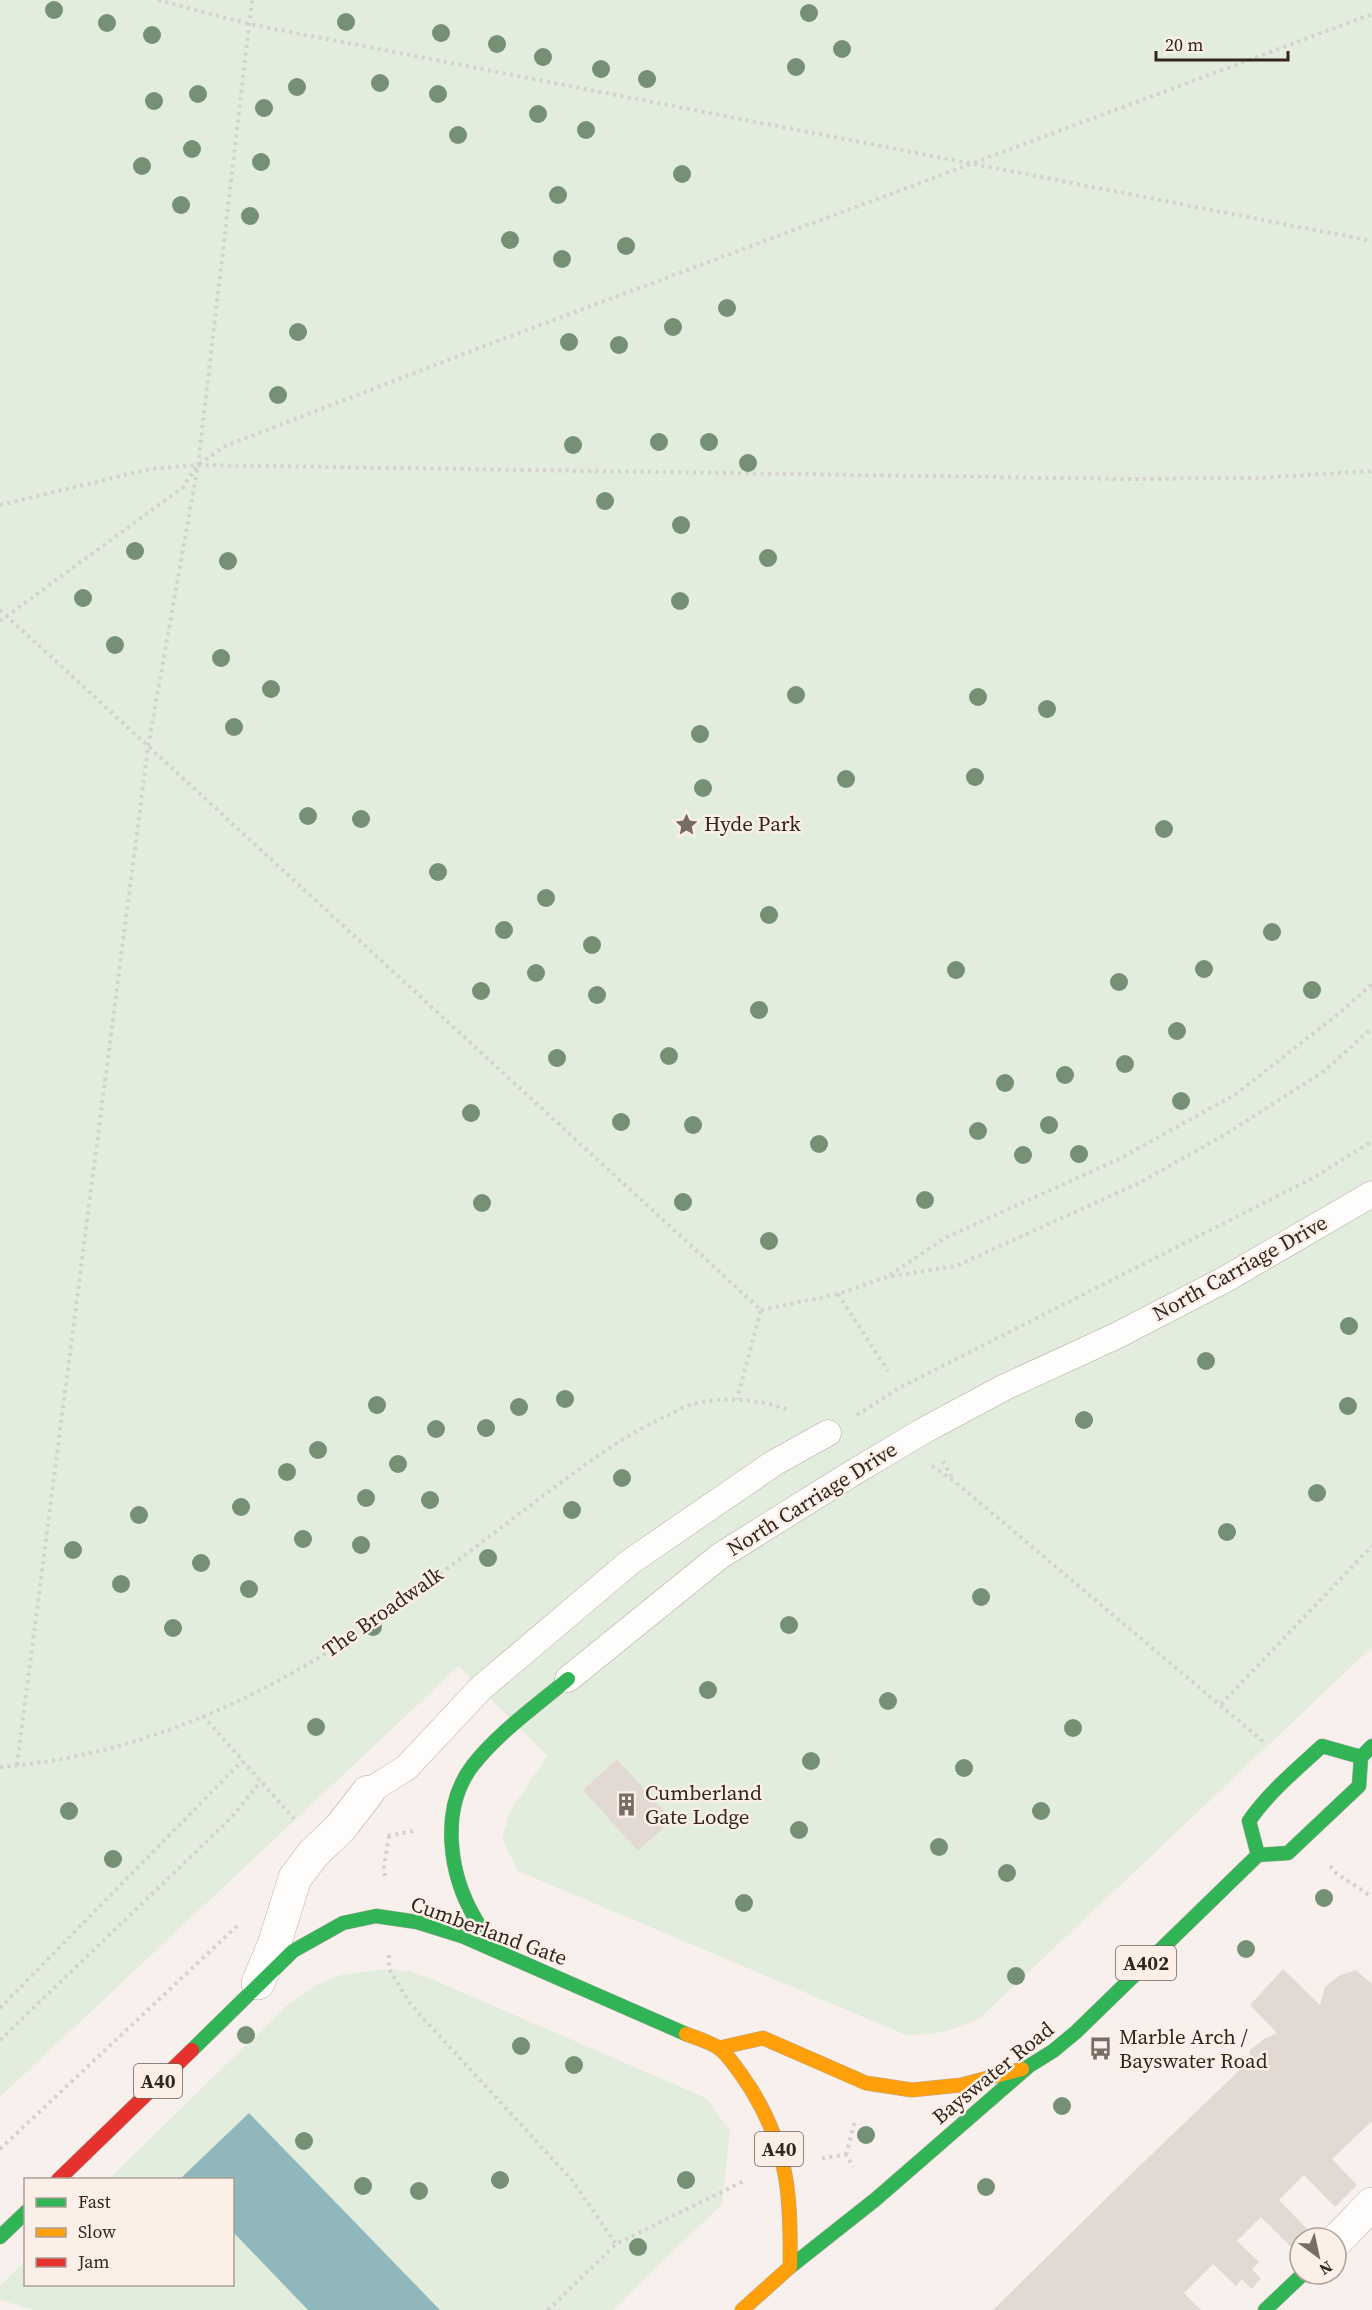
<svg xmlns="http://www.w3.org/2000/svg" width="1372" height="2310" font-family="'Source Serif 4',serif">
	<style>
		.green { fill: #e3edde }
		.water { fill: #90b7bb }
		.building { fill: #e2d9d2 }
		.lines { fill: none; stroke-linecap: round; stroke-linejoin: round }
		.lane-casing { stroke: #b2aaa4; stroke-width: 27 }
		.street-casing { stroke: #b2aaa4; stroke-width: 34 }
		.fast-casing { stroke: #b2aaa4; stroke-width: 15 }
		.slow-casing { stroke: #b2aaa4; stroke-width: 15 }
		.jam-casing { stroke: #b2aaa4; stroke-width: 15 }
		.path { stroke: #d4d1cf; stroke-width: 4; stroke-dasharray: 3 4.5; stroke-linecap: butt }
		.lane { stroke: #fefdfc; stroke-width: 26 }
		.street { stroke: #fefdfc; stroke-width: 33 }
		.fast { stroke: #30b455; stroke-width: 14 }
		.slow { stroke: #ff9f0a; stroke-width: 14 }
		.jam { stroke: #e5322d; stroke-width: 14 }
		.tree { fill: #769076 }
		.labels { text-anchor: middle; stroke-width: 5; stroke-linejoin: round; paint-order: stroke }
		.shield { fill: #fcefe7; stroke: #6f625a; stroke-width: 1.5 }
		.shield-label { font-size: 20px; font-weight: bold; fill: #32261e }
		.poi-label { font-size: 21px; fill: #32261e; stroke: #fcefe7; text-anchor: start }
		.street-label { font-size: 21px; fill: #32261e; stroke: #fcefe7 }
	</style>
	<rect width="100%" height="100%" fill="#f7f0ec"/>
	<path class="green" d="M 0,0 L 1372,0 L 1372,1647 L 980,2018 C 953,2031 935,2035 906,2035 L 518,1871 L 502,1839 L 509,1813 L 547,1756 L 459,1666 L 0,2097 Z
		M 383,1969 L 410,1971 L 429,1978 L 706,2098 L 730,2131 L 722,2204 L 613,2310 L 33,2310 L 0,2300 L 0,2286 L 25,2261 L 26,2284 L 232,2284 L 232,2180 L 109,2179 L 285,2007 L 316,1985 L 341,1975 Z"/>
	<path class="water" d="M 249,2113 L 440,2310 L 308,2310 L 233,2232 L 232,2180 L 181,2178 Z"/>
	<path class="building" d="M 617,1759 L 672,1820 L 638,1851 L 583,1790 Z
		M 1283,1969 L 1320,2005 L 1325,1987 L 1340,1975 L 1356,1970 L 1372,1984 L 1372,2121 L 1332,2159 L 1357,2185 L 1335,2207 L 1304,2175 L 1279,2200 L 1310,2232 L 1304,2238 L 1300,2238 L 1300,2242 L 1293,2249 L 1261,2217 L 1237,2241 L 1259,2262 L 1252,2269 L 1261,2279 L 1251,2289 L 1242,2279 L 1236,2286 L 1213,2264 L 1184,2293 L 1201,2310 L 993,2310 L 1127,2178 L 1248,2062 L 1250,2050 L 1264,2039 L 1277,2033 L 1250,2005 Z"/>
	<g class="lines">
		<defs>
			<path id="lane" d="M 568,1679 L 720,1556 L 851,1474 L 923,1431 L 1005,1387 L 1116,1336 L 1224,1280 L 1372,1194
				M 368,1792 L 407,1767 L 481,1688 L 630,1562 L 774,1463 L 828,1433"/>
			<path id="street" d="M 258,1983 L 274,1945 L 295,1878 L 313,1854 L 341,1827 L 368,1792
				M 1336,2241 L 1372,2204"/>
			<path id="fast" d="M 1258,1855 L 1249,1821 C 1269,1792 1296,1770 1322,1746 L 1361,1757
				M 501,1953 C 492,1943 483,1932 476,1920 C 449,1875 439,1809 473,1765 C 499,1732 536,1706 568,1679
				M 192,2050 L 293,1951 L 343,1923 L 376,1916 L 417,1922 L 462,1936 L 686,2034
				M 0,2237 L 26,2212
				M 790,2267 L 876,2199 L 1029,2066 L 1053,2051 L 1076,2032 L 1258,1855 L 1288,1853 L 1359,1786 L 1361,1757 L 1372,1746
				M 1265,2310 L 1303,2274"/>
			<path id="slow" d="M 686,2034 C 696,2038 711,2042 720,2049 C 732,2059 742,2076 751,2089 C 789,2151 791,2197 790,2267 L 742,2310
				M 719,2048 L 763,2038 L 866,2083 L 912,2090 L 961,2085 L 1022,2069"/>
			<path id="jam" d="M 58,2180 L 192,2050"/>
		</defs>
		<use href="#lane" class="lane-casing"/>
		<use href="#street" class="street-casing"/>
		<use href="#fast" class="fast-casing"/>
		<use href="#slow" class="slow-casing"/>
		<use href="#jam" class="jam-casing"/>
		<path class="path" d="M 158,0 L 249,24 L 1372,241
			M 0,505 L 150,469 L 198,465 L 1123,479 L 1258,478 L 1372,471
			M 0,610 L 761,1310 L 737,1399
			M 0,621 L 182,488 L 198,465 L 225,446 L 500,340 L 1372,14
			M 890,1275 L 945,1238 L 1121,1158 L 1236,1094 L 1338,1014 L 1372,984
			M 838,1294 L 888,1371
			M 761,1310 L 838,1294 L 887,1277 L 956,1266 L 1139,1183 L 1226,1134 L 1324,1071 L 1372,1028
			M 857,1415 L 899,1388 L 1313,1178 L 1372,1141
			M 943,1461 L 952,1478
			M 932,1466 L 954,1481 L 1265,1743
			M 1221,1704 L 1372,1546
			M 203,1716 L 294,1819
			M 17,1765 L 148,747 L 198,465 L 252,0
			M 0,1767 C 107,1759 211,1720 303,1667 C 388,1617 465,1554 543,1496 C 583,1466 623,1435 669,1415 C 676,1411 685,1406 693,1404 C 726,1396 760,1399 791,1411
			M 388,1836 L 413,1831
			M 1330,1866 L 1336,1873 L 1372,1897
			M 385,1876 L 384,1866 L 389,1836
			M 389,1955 L 389,1969 L 411,2005 L 572,2180 L 616,2244
			M 0,2008 L 242,1761
			M 0,2040 L 231,1818 L 261,1781
			M 0,2149 L 237,1926
			M 846,2155 L 855,2121
			M 822,2158 L 846,2155 L 853,2167
			M 548,2310 L 616,2244 L 746,2180"/>
		<use href="#lane" class="lane"/>
		<use href="#street" class="street"/>
		<use href="#fast" class="fast"/>
		<use href="#slow" class="slow"/>
		<use href="#jam" class="jam"/>
	</g>
	<g class="tree">
		<circle cx="54" cy="10" r="9"/>
		<circle cx="809" cy="13" r="9"/>
		<circle cx="346" cy="22" r="9"/>
		<circle cx="107" cy="23" r="9"/>
		<circle cx="441" cy="33" r="9"/>
		<circle cx="152" cy="35" r="9"/>
		<circle cx="497" cy="44" r="9"/>
		<circle cx="842" cy="49" r="9"/>
		<circle cx="543" cy="57" r="9"/>
		<circle cx="796" cy="67" r="9"/>
		<circle cx="601" cy="69" r="9"/>
		<circle cx="647" cy="79" r="9"/>
		<circle cx="380" cy="83" r="9"/>
		<circle cx="297" cy="87" r="9"/>
		<circle cx="198" cy="94" r="9"/>
		<circle cx="438" cy="94" r="9"/>
		<circle cx="154" cy="101" r="9"/>
		<circle cx="264" cy="108" r="9"/>
		<circle cx="538" cy="114" r="9"/>
		<circle cx="586" cy="130" r="9"/>
		<circle cx="458" cy="135" r="9"/>
		<circle cx="192" cy="149" r="9"/>
		<circle cx="261" cy="162" r="9"/>
		<circle cx="142" cy="166" r="9"/>
		<circle cx="682" cy="174" r="9"/>
		<circle cx="558" cy="195" r="9"/>
		<circle cx="181" cy="205" r="9"/>
		<circle cx="250" cy="216" r="9"/>
		<circle cx="510" cy="240" r="9"/>
		<circle cx="626" cy="246" r="9"/>
		<circle cx="562" cy="259" r="9"/>
		<circle cx="727" cy="308" r="9"/>
		<circle cx="673" cy="327" r="9"/>
		<circle cx="298" cy="332" r="9"/>
		<circle cx="569" cy="342" r="9"/>
		<circle cx="619" cy="345" r="9"/>
		<circle cx="278" cy="395" r="9"/>
		<circle cx="659" cy="442" r="9"/>
		<circle cx="709" cy="442" r="9"/>
		<circle cx="573" cy="445" r="9"/>
		<circle cx="748" cy="463" r="9"/>
		<circle cx="605" cy="501" r="9"/>
		<circle cx="681" cy="525" r="9"/>
		<circle cx="135" cy="551" r="9"/>
		<circle cx="768" cy="558" r="9"/>
		<circle cx="228" cy="561" r="9"/>
		<circle cx="83" cy="598" r="9"/>
		<circle cx="680" cy="601" r="9"/>
		<circle cx="115" cy="645" r="9"/>
		<circle cx="221" cy="658" r="9"/>
		<circle cx="271" cy="689" r="9"/>
		<circle cx="796" cy="695" r="9"/>
		<circle cx="978" cy="697" r="9"/>
		<circle cx="1047" cy="709" r="9"/>
		<circle cx="234" cy="727" r="9"/>
		<circle cx="700" cy="734" r="9"/>
		<circle cx="975" cy="777" r="9"/>
		<circle cx="846" cy="779" r="9"/>
		<circle cx="703" cy="788" r="9"/>
		<circle cx="308" cy="816" r="9"/>
		<circle cx="361" cy="819" r="9"/>
		<circle cx="1164" cy="829" r="9"/>
		<circle cx="438" cy="872" r="9"/>
		<circle cx="546" cy="898" r="9"/>
		<circle cx="769" cy="915" r="9"/>
		<circle cx="504" cy="930" r="9"/>
		<circle cx="1272" cy="932" r="9"/>
		<circle cx="592" cy="945" r="9"/>
		<circle cx="1204" cy="969" r="9"/>
		<circle cx="956" cy="970" r="9"/>
		<circle cx="536" cy="973" r="9"/>
		<circle cx="1119" cy="982" r="9"/>
		<circle cx="1312" cy="990" r="9"/>
		<circle cx="481" cy="991" r="9"/>
		<circle cx="597" cy="995" r="9"/>
		<circle cx="759" cy="1010" r="9"/>
		<circle cx="1177" cy="1031" r="9"/>
		<circle cx="669" cy="1056" r="9"/>
		<circle cx="557" cy="1058" r="9"/>
		<circle cx="1125" cy="1064" r="9"/>
		<circle cx="1065" cy="1075" r="9"/>
		<circle cx="1005" cy="1083" r="9"/>
		<circle cx="1181" cy="1101" r="9"/>
		<circle cx="471" cy="1113" r="9"/>
		<circle cx="621" cy="1122" r="9"/>
		<circle cx="693" cy="1125" r="9"/>
		<circle cx="1049" cy="1125" r="9"/>
		<circle cx="978" cy="1131" r="9"/>
		<circle cx="819" cy="1144" r="9"/>
		<circle cx="1079" cy="1154" r="9"/>
		<circle cx="1023" cy="1155" r="9"/>
		<circle cx="925" cy="1200" r="9"/>
		<circle cx="683" cy="1202" r="9"/>
		<circle cx="482" cy="1203" r="9"/>
		<circle cx="769" cy="1241" r="9"/>
		<circle cx="1349" cy="1326" r="9"/>
		<circle cx="1206" cy="1361" r="9"/>
		<circle cx="565" cy="1399" r="9"/>
		<circle cx="377" cy="1405" r="9"/>
		<circle cx="1348" cy="1406" r="9"/>
		<circle cx="519" cy="1407" r="9"/>
		<circle cx="1084" cy="1420" r="9"/>
		<circle cx="486" cy="1428" r="9"/>
		<circle cx="436" cy="1429" r="9"/>
		<circle cx="318" cy="1450" r="9"/>
		<circle cx="398" cy="1464" r="9"/>
		<circle cx="287" cy="1472" r="9"/>
		<circle cx="622" cy="1478" r="9"/>
		<circle cx="1317" cy="1493" r="9"/>
		<circle cx="366" cy="1498" r="9"/>
		<circle cx="430" cy="1500" r="9"/>
		<circle cx="241" cy="1507" r="9"/>
		<circle cx="572" cy="1510" r="9"/>
		<circle cx="139" cy="1515" r="9"/>
		<circle cx="1227" cy="1532" r="9"/>
		<circle cx="303" cy="1539" r="9"/>
		<circle cx="361" cy="1545" r="9"/>
		<circle cx="73" cy="1550" r="9"/>
		<circle cx="488" cy="1558" r="9"/>
		<circle cx="201" cy="1563" r="9"/>
		<circle cx="121" cy="1584" r="9"/>
		<circle cx="249" cy="1589" r="9"/>
		<circle cx="981" cy="1597" r="9"/>
		<circle cx="789" cy="1625" r="9"/>
		<circle cx="373" cy="1627" r="9"/>
		<circle cx="173" cy="1628" r="9"/>
		<circle cx="708" cy="1690" r="9"/>
		<circle cx="888" cy="1701" r="9"/>
		<circle cx="316" cy="1727" r="9"/>
		<circle cx="1073" cy="1728" r="9"/>
		<circle cx="811" cy="1761" r="9"/>
		<circle cx="964" cy="1768" r="9"/>
		<circle cx="69" cy="1811" r="9"/>
		<circle cx="1041" cy="1811" r="9"/>
		<circle cx="799" cy="1830" r="9"/>
		<circle cx="939" cy="1847" r="9"/>
		<circle cx="113" cy="1859" r="9"/>
		<circle cx="1007" cy="1873" r="9"/>
		<circle cx="1324" cy="1898" r="9"/>
		<circle cx="744" cy="1903" r="9"/>
		<circle cx="1246" cy="1949" r="9"/>
		<circle cx="1016" cy="1976" r="9"/>
		<circle cx="246" cy="2035" r="9"/>
		<circle cx="521" cy="2046" r="9"/>
		<circle cx="574" cy="2065" r="9"/>
		<circle cx="1062" cy="2106" r="9"/>
		<circle cx="866" cy="2135" r="9"/>
		<circle cx="304" cy="2141" r="9"/>
		<circle cx="500" cy="2180" r="9"/>
		<circle cx="686" cy="2180" r="9"/>
		<circle cx="363" cy="2186" r="9"/>
		<circle cx="986" cy="2187" r="9"/>
		<circle cx="419" cy="2191" r="9"/>
		<circle cx="638" cy="2247" r="9"/>
	</g>
	<defs>
		<symbol id="sight-bare" viewBox="-9 -9 18 18"><path d="M0-6L1.8-2.2L6-1.7L2.9 1.2L3.7 5.4L0 3.3L-3.7 5.4L-2.9 1.2L-6-1.7L-1.8-2.2Z" fill="#776d66" stroke="#fcefe7" stroke-width="2.5" paint-order="stroke"/></symbol>
		<symbol id="building-bare" viewBox="-9 -9 18 18"><path d="M-4-6H4V6H1V3H-1V6H-4ZM-2.5-4.3h1.7v1.8h-1.7ZM.8-4.3h1.7v1.8H.8ZM-2.5-1h1.7V.8h-1.7ZM.8-1h1.7V.8H.8Z" fill="#776d66" stroke="#fcefe7" stroke-width="2.5" paint-order="stroke"/></symbol>
		<symbol id="bus-bare" viewBox="-9 -9 18 18"><path d="M-5-6H5V4H4V6H2V4H-2V6H-4V4H-5ZM-3.5-4V0h7V-4ZM-3.5 1.2v1.5H-2V1.2ZM2 1.2v1.5H3.5V1.2Z" fill="#776d66" stroke="#fcefe7" stroke-width="2.5" paint-order="stroke"/></symbol>
	</defs>
	<g fill-rule="evenodd">
		<use href="#sight-bare" x="670" y="808" width="33" height="33"/>
		<use href="#building-bare" x="610" y="1788" width="33" height="33"/>
		<use href="#bus-bare" x="1084" y="2032" width="33" height="33"/>
	</g>
	<g class="labels">
		<g class="shield">
			<rect x="1116" y="1946" width="60" height="34" rx="4.5"/>
			<rect x="134" y="2064" width="48" height="34" rx="4.5"/>
			<rect x="755" y="2132" width="48" height="34" rx="4.5"/>
		</g>
		<g class="shield-label">
			<text x="1146" y="1970">A402</text>
			<text x="158" y="2088">A40</text>
			<text x="779" y="2156">A40</text>
		</g>
		<g class="poi-label">
			<text x="704" y="831">Hyde Park</text>
			<text x="645" y="1800">Cumberland<tspan x="645" dy="24">Gate Lodge</tspan></text>
			<text x="1119" y="2044">Marble Arch /<tspan x="1119" dy="24">Bayswater Road</tspan></text>
		</g>
		<g class="street-label">
			<text transform="translate(1240 1268) rotate(-29)" y="7">North Carriage Drive</text>
			<text transform="translate(812 1499) rotate(-32)" y="7">North Carriage Drive</text>
			<text transform="translate(383 1612) rotate(-35)" y="7">The Broadwalk</text>
			<text transform="translate(489 1931) rotate(20)" y="7">Cumberland Gate</text>
			<text transform="translate(993 2073) rotate(-39)" y="7">Bayswater Road</text>
		</g>
	</g>
	<rect x="24" y="2178" width="210" height="108" fill="#fcefe7" stroke="#ab9f97" stroke-width="1.5"/>
	<rect x="36" y="2198" width="30" height="9" fill="#30b455" stroke="#ab9f97" stroke-width="1.5"/>
	<text x="78" y="2208" font-size="18" fill="#32261e">Fast</text>
	<rect x="36" y="2228" width="30" height="9" fill="#ff9f0a" stroke="#ab9f97" stroke-width="1.5"/>
	<text x="78" y="2238" font-size="18" fill="#32261e">Slow</text>
	<rect x="36" y="2258" width="30" height="9" fill="#e5322d" stroke="#ab9f97" stroke-width="1.5"/>
	<text x="78" y="2268" font-size="18" fill="#32261e">Jam</text>
	<g transform="translate(1318 2256) rotate(147)"><circle r="28" fill="#fcefe7" stroke="#ab9f97" stroke-width="1.5"/>
	<path d="M0-4.5L10 22L0 15L-10 22Z" fill="#776d66"/>
	<text y="-9" font-size="16" font-weight="bold" text-anchor="middle" fill="#32261e">N</text>
	</g>
	<path d="M1156 51v9h132v-9" fill="none" stroke="#32261e" stroke-width="3"/>
	<text x="1165" y="51" font-size="18" fill="#32261e" stroke="#fcefe7" stroke-width="4.5" paint-order="stroke">20 m</text>
</svg>
